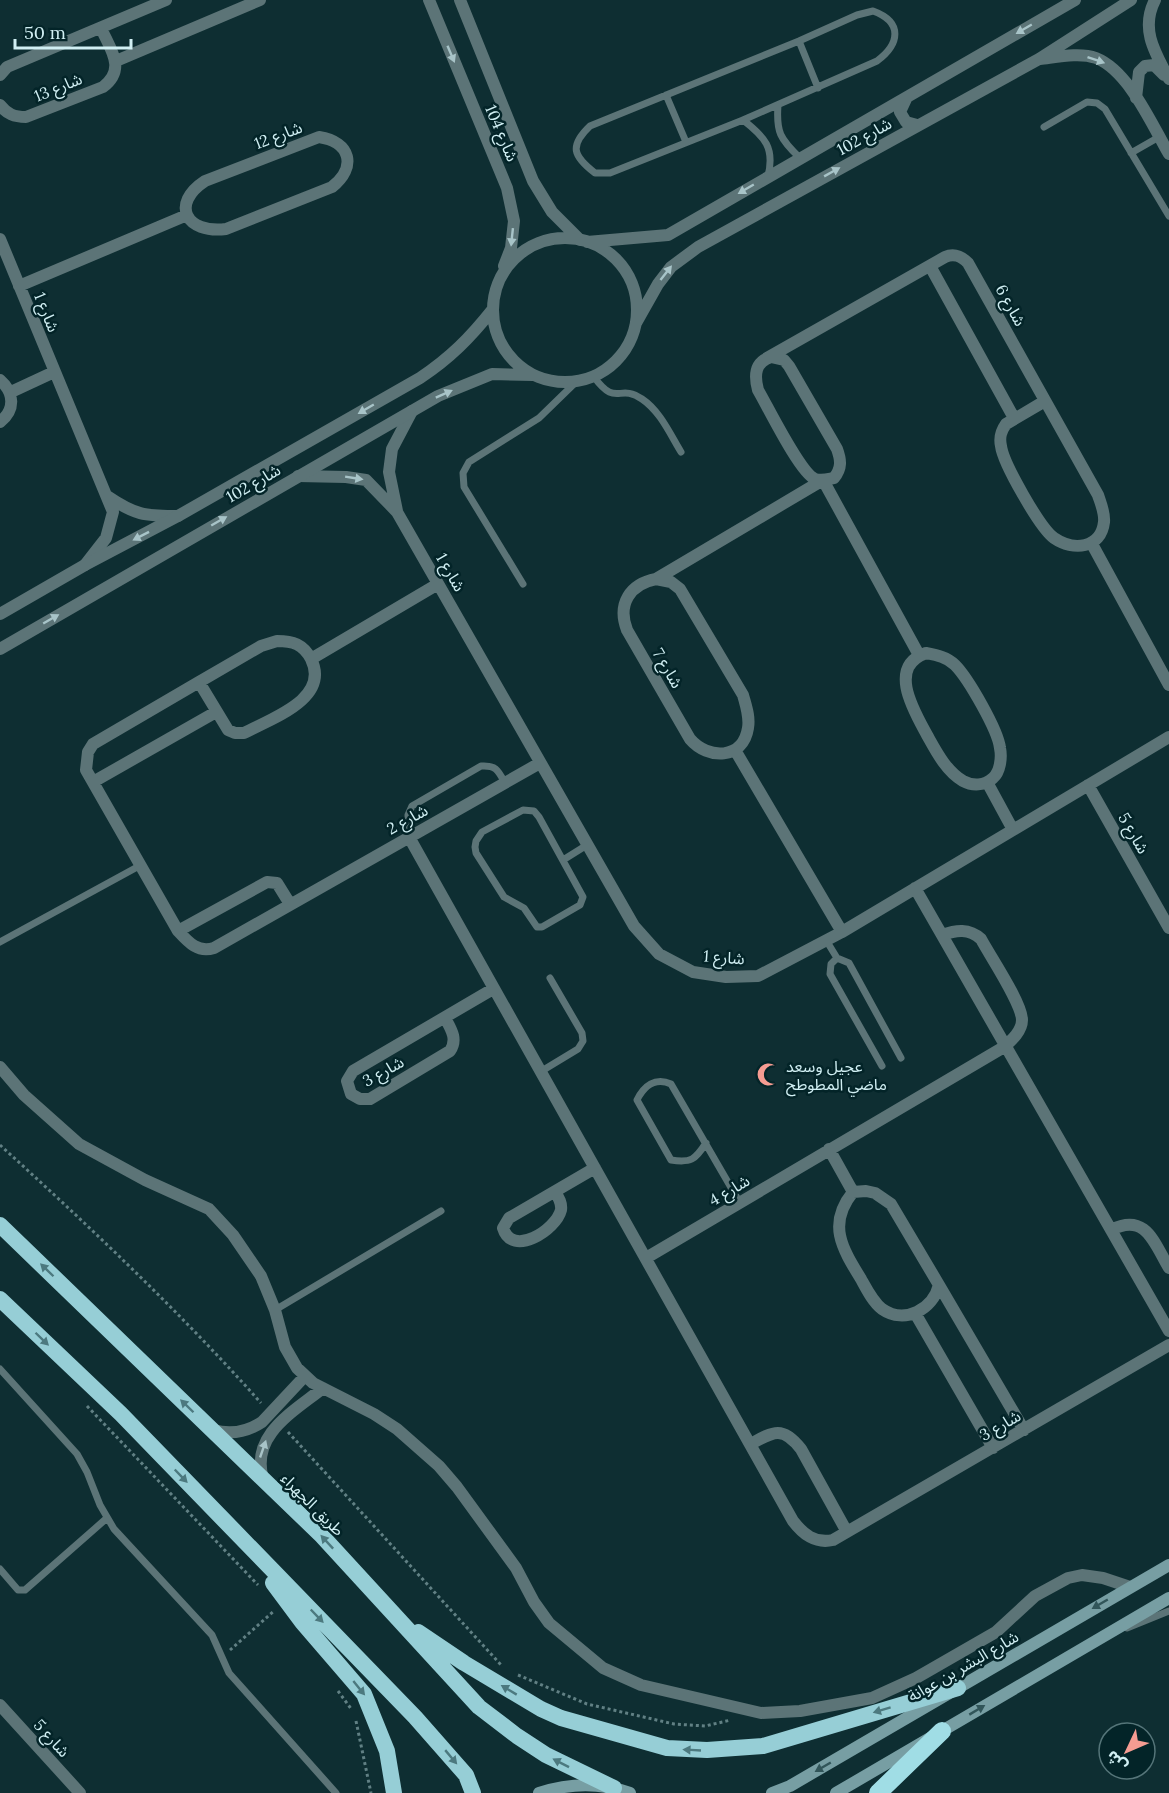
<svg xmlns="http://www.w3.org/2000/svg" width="1169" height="1793" font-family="Lora,'Noto Sans Arabic',serif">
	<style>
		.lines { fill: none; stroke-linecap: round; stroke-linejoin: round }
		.path { stroke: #618084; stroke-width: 3; stroke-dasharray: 3 3; stroke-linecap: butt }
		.service { stroke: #5c7477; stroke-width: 7 }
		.minor { stroke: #5c7477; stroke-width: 12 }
		.tertiary { stroke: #5c7477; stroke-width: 12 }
		.secondary { stroke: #779ea3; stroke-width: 12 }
		.trunk { stroke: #96ced6; stroke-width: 16 }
		.motorway { stroke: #a0dde5; stroke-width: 18 }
		.oneway { fill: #a8c4c8 }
		.oneway2 { fill: #4c797f }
		.oneway3 { fill: #315559 }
		.labels { text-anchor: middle; stroke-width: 5; stroke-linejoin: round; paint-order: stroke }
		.street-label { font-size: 16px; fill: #d1eff3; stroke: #032428 }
		.poi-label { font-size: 16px; fill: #d1eff3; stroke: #032428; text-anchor: start }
	</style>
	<rect width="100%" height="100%" fill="#0e2e32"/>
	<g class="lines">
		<path class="path" d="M 0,1145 C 90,1227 180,1312 261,1403
			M 87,1406 L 258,1585
			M 288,1432 L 502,1666
			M 230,1650 L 274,1611
			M 518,1675 L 587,1704 L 674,1724 L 705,1726 L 731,1720
			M 338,1691 L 352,1710
			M 356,1721 L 371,1793"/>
		<path class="service" d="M 873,11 C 903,22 900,44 877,61 L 743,120 L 610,173 L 595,173 C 573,156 569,146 590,126 L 799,41 L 857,15 Z
			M 799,41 L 818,88
			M 666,95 L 686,142
			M 778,105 C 776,132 780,139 800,158
			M 743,120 C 765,137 775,148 768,176
			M 1044,127 L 1087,102 L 1097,103 L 1105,109 L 1169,216
			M 1131,153 L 1159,137
			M 594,377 C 617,408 618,383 642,399 C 660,411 670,434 681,452
			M 523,584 L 464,487 L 463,473 L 469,462 L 539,418 L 576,382
			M 523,810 L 534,811 L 539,817 L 583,897 L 580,905 L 542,927 L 537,927 L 524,908 L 504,897 L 476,853 L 475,847 L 476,841 L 482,832 Z
			M 409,837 L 408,815 L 412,806 L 481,766 C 496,765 498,770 505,783
			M 563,860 L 587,845
			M 826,940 L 837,958 L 831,964 L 830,974 L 882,1066
			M 0,942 L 141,865
			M 837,958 L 849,963 L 901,1058
			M 540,1072 L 578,1049 L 583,1041 L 582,1033 L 550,978
			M 706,1143 C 695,1160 691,1163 671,1160 L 637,1100 C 644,1086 655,1077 671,1084 L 740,1203
			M 275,1310 L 441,1211
			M 0,1369 L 77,1454 L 87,1472 L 100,1505 L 114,1529 L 212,1635 L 229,1673 L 336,1793
			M 0,1569 L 18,1590 L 25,1590 L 107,1518
			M 1127,1628 L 1169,1611"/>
		<path class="minor" d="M 116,61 L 260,0
			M 0,75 L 7,67 L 166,0
			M 0,105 C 7,114 14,117 26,117 L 103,87 C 127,69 110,49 101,28
			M 319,137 C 351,142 357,167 332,187 L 226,229 C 186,234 170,204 205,181 Z
			M 0,239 L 113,512 L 106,538 L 85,565
			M 930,266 L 1014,418
			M 19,286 L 187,215
			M 771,357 L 784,360 L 789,366 L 837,449 C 841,460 842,468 834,478 C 828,479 822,481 815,479 C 800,473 768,407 758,390 C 754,375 755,362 771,357 Z
			M 767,358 L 945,257 C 954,253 961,256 968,263 L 1098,495 C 1101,504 1105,513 1104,522 C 1101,549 1073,551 1054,538 C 1040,528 1003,463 1001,446 C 999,437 1001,431 1006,424 L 1045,401
			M 0,380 C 15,393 15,410 0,422
			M 11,392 L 54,372
			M 298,476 L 346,477 L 366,480 L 397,512 L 634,926 L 659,954 L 693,972 L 726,977 L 758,976 L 842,932 L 1169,737
			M 823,480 L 919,655
			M 107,496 C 135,515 144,516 178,516
			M 397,511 L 389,472 L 392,449 L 412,411
			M 1092,544 L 1169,685
			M 656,579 L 671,582 L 680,589 L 743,695 C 746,706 750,717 748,728 C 743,760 708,760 690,739 L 627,630 C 617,604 630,584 656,579 Z
			M 656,579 L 823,480
			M 277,641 C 293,641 303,644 311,659 C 331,699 270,719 244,733 L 235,733 L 228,730 L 199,682 L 261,646 Z
			M 926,653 C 936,655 947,657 955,665 C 968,678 998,730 1000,748 C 1002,758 1000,772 993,778 C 985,786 972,786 963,781 C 946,771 936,751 927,735 C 914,711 887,667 926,653 Z
			M 311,659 L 438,584
			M 199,682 L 93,744 L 88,752 L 86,770 L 178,931 C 189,943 198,953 214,948 L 540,763
			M 735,750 L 842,932
			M 93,782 L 216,712
			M 987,782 L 1012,828
			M 1088,785 L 1169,928
			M 409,837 L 793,1521 C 803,1534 815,1544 833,1540 L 1169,1345
			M 915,888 L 1169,1331
			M 178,931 L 267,882 L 277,883 L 290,904
			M 445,1018 C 451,1029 458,1039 450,1051 L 370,1099 L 360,1099 L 351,1094 L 347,1081 L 353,1071 L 493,989
			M 0,1067 L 24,1095 L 79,1144 L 145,1180 L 209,1209 L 233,1235 L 261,1276 L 275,1310 L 285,1347 L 297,1368 L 313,1383 L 374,1414 L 397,1429 L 439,1466 L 457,1487 L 516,1568 L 534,1602 L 549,1623 L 603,1668 L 641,1685 L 761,1713 L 800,1711 L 872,1698 L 916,1678 L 996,1632 L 1035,1596 L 1068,1578 L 1082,1575 L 1103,1578 L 1130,1587
			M 829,1149 L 853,1192
			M 866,1191 L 875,1193 L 891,1204 L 939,1285 C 933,1309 905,1325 882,1309 C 873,1302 867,1290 861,1279 C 842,1248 827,1224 853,1192 Z
			M 555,1192 C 559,1198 562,1203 561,1210 C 556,1230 512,1258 503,1228 L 509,1218 L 595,1168
			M 1111,1230 C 1146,1212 1154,1243 1169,1268
			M 646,1258 L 1004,1047 C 1012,1040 1022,1031 1022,1020 C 1022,1003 990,956 981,939 C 969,928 956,930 942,935
			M 939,1285 L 1024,1430
			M 915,1313 L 993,1448
			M 213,1430 C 231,1435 247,1432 262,1422 L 305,1376
			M 751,1444 C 774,1431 783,1426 801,1449 L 847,1532
			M 263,1479 C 250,1435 293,1412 323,1388
			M 0,1705 L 80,1793"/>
		<path class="tertiary" d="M 429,0 L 507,188 L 514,221 L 511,248 L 504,266
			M 460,0 L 533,181 L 552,212 L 580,240
			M 1155,0 C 1140,29 1155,53 1169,79
			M 1040,59 C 1057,57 1080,52 1096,58 C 1129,71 1152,125 1169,154
			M 1136,98 L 1139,72 L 1145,66 L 1154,65 L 1164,75
			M 906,99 L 900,112 L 906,122 L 917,125
			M493 310a72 72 0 1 1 144 0a72 72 0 1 1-144 0Z
			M 587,242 L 668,235 L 1075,0
			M 636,323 L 658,284 L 671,267 L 698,247 L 1039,59 L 1131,0
			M 0,614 L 85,565 L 178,516 L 420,378 C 450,358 470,338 493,309
			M 0,649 L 438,396 L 492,374 L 533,375"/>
		<path class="secondary" d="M 539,1793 C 570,1783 599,1782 630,1793
			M 772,1793 L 790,1786 L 1169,1565
			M 836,1793 L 1169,1598"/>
		<path class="trunk" d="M 0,1225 L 322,1536 L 479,1707 L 517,1736 L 546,1755 L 614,1788
			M 0,1299 L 121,1414 L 415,1717 L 466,1775 L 473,1793
			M 273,1583 L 302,1622 L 364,1694 L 387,1751 L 394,1793
			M 418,1632 L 464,1663 L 541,1709 L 561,1718 L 667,1748 L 707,1750 L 763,1746 L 958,1688"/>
		<path class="motorway" d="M 878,1793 L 942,1731"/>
	</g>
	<defs><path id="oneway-solid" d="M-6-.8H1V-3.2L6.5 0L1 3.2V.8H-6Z" transform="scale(1.5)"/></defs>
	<g class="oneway">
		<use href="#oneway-solid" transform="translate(1024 29) rotate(150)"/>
		<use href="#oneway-solid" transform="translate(451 54) rotate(67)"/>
		<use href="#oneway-solid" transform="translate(1096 60) rotate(19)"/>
		<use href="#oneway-solid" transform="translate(832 172) rotate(-29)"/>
		<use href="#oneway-solid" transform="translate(746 189) rotate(150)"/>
		<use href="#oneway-solid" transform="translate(512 237) rotate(96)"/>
		<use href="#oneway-solid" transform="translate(666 273) rotate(-52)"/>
		<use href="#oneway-solid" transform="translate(444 394) rotate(-24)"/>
		<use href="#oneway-solid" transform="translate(366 409) rotate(150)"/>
		<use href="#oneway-solid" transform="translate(354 478) rotate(9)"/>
		<use href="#oneway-solid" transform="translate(219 521) rotate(-30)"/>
		<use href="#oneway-solid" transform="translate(141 536) rotate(153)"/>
		<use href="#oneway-solid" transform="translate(51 619) rotate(-30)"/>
		<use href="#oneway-solid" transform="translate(263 1449) rotate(-71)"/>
	</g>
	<g class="oneway2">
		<use href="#oneway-solid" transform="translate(47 1270) rotate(-136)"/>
		<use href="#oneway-solid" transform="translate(42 1339) rotate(44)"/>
		<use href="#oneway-solid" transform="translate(187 1406) rotate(-136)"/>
		<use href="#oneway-solid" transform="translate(181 1476) rotate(46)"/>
		<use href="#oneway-solid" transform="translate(327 1542) rotate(-133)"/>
		<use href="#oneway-solid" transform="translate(317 1616) rotate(46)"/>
		<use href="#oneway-solid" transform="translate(359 1688) rotate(51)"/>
		<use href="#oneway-solid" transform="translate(509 1690) rotate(-149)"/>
		<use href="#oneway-solid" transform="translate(882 1710) rotate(163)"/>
		<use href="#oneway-solid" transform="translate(692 1750) rotate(-177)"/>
		<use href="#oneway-solid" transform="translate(451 1757) rotate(50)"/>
		<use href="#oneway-solid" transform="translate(561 1763) rotate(-153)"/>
	</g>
	<g class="oneway3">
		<use href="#oneway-solid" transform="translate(1100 1604) rotate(150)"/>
		<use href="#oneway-solid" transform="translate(977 1710) rotate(-31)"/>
		<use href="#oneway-solid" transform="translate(823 1767) rotate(150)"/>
	</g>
	<defs>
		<symbol id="mosque-bare" viewBox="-9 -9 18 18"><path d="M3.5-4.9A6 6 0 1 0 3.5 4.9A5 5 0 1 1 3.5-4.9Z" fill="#f59c92" stroke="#032428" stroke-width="2.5" paint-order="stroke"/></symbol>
	</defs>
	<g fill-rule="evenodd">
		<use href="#mosque-bare" x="752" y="1058" width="33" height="33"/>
	</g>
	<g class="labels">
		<g class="street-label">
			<text transform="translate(58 87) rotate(-22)" y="6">شارع 13</text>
			<text transform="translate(502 133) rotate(67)" y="6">شارع 104</text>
			<text transform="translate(278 135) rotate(-21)" y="6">شارع 12</text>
			<text transform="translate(864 136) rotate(-29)" y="6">شارع 102</text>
			<text transform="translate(1011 305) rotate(61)" y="6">شارع 6</text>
			<text transform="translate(47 312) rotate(68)" y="6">شارع 1</text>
			<text transform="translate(253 483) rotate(-30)" y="6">شارع 102</text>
			<text transform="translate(451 572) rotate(60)" y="6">شارع 1</text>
			<text transform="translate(668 668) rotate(60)" y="6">شارع 7</text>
			<text transform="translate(407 819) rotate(-29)" y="6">شارع 2</text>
			<text transform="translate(1134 833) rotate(60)" y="6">شارع 5</text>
			<text transform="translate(724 957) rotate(4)" y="6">شارع 1</text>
			<text transform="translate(383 1071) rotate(-29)" y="6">شارع 3</text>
			<text transform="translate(729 1190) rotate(-31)" y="6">شارع 4</text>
			<text transform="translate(1000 1425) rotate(-30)" y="6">شارع 3</text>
			<text transform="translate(313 1504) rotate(45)" y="6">طريق الجهراء</text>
			<text transform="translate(963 1666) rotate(-30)" y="6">شارع البشر بن عوانة</text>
			<text transform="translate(52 1738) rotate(48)" y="6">شارع 5</text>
		</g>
		<g class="poi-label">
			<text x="786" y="1072">عجيل وسعد<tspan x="786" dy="18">ماضي المطوطح</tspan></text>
		</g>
	</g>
	<g transform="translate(1127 1751) rotate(226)"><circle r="28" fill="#032428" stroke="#557579" stroke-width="1.5"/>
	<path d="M0-4.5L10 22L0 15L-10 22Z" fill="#f59c92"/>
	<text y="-9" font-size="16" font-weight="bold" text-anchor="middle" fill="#d1eff3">ش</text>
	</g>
	<path d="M15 39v9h116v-9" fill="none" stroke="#d1eff3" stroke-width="3"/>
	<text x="24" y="39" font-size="18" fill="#d1eff3" stroke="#032428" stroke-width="4.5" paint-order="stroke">50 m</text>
</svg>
